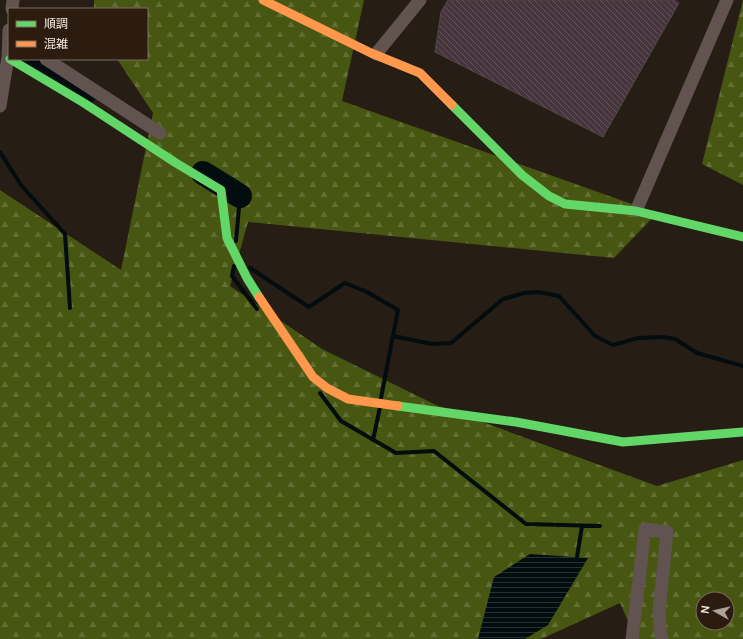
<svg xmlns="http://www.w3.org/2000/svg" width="743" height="639" font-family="Manrope,'Noto Sans JP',sans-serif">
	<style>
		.forest { fill: url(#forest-firs); fill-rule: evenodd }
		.water { fill: url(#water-rules) }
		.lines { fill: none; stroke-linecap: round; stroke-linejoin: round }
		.stream { stroke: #030c0e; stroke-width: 4 }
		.river { stroke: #030c0e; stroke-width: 24 }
		.building { fill: url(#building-back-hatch); stroke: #4f4847 }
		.street { stroke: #615350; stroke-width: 13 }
		.fast { stroke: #63d668; stroke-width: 9 }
		.slow { stroke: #ff974d; stroke-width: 9 }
	</style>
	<defs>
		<pattern id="forest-firs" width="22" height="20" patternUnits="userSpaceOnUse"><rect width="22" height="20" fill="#475611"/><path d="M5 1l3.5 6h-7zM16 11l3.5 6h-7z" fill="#626e33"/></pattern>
		<pattern id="water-rules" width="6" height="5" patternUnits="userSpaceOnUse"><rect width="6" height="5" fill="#030c0e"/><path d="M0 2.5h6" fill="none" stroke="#282f31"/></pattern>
		<pattern id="building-back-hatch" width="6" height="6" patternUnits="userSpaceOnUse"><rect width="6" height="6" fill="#46353c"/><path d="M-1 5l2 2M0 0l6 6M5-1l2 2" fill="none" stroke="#615258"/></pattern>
	</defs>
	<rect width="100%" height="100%" fill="#261d15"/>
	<path class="forest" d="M 94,0 L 364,0 L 342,101 L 657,213 L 614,258 L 248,222 L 230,286 L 322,349 L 436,405 L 657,486 L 743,460 L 743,639 L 636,639 L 620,603 L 541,639 L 0,639 L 0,190 L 121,270 L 153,113 L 117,59 L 147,59 L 147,9 L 94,9 ZM 703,599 L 727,599 L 727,623 L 703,623 Z
		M 743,0 L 743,185 L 702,164 Z"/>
	<path class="water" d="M 530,554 L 588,558 L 548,625 L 525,639 L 478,639 L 494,577 Z"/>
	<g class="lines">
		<path class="stream" d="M 0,152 L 21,185 L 65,234 L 70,308
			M 236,241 L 240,196
			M 234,266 L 232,276 L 257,309
			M 250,268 L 309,307 L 345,283 L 367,292 L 398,310 L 381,398
			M 393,336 L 432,344 L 451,343 L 503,299 L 524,293 L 539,292 L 559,296 L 595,336 L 613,345 L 638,338 L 662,337 L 675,339 L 697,353 L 743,366
			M 320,393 L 341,421 L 396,453 L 434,451 L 526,524 L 600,526
			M 373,440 L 380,407
			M 577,557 L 582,526"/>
		<path class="river" d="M 27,59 L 39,66 L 45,68 L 84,94
			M 203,173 L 240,196"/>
	</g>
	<path class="building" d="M 448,0 L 674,0 L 679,3 L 603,137 L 435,52 L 441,12 Z"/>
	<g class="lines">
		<path class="street" d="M 12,9 L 13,0
			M 376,54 L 420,0
			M 46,59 L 160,133
			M 0,106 L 8,57 L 9,30
			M 636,211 L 727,0
			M 632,639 L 645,529 L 667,532 L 659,611 L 660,631 L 662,639"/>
		<path class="fast" d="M 10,59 L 84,103 L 176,163 L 221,190 L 227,238 L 247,278 L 259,297
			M 452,105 L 522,175 L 549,196 L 565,204 L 636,211 L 743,237
			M 398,406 L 516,422 L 623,442 L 743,432"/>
		<path class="slow" d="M 263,0 L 371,53 L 420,73 L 452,105
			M 259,297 L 313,377 L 327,388 L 348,399 L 398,406"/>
	</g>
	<rect x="8" y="8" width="140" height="52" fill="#2c1c0f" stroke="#7c6e63"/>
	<rect x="16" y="21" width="20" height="6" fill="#63d668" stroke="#7c6e63"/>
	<text x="44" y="28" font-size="12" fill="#f5e9e0">順調</text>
	<rect x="16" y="41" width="20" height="6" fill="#ff974d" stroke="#7c6e63"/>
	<text x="44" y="48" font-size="12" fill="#f5e9e0">混雑</text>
	<g transform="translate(715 611) rotate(278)"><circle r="19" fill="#2c1c0f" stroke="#7c6e63"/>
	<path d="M0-3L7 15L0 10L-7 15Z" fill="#ada299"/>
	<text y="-6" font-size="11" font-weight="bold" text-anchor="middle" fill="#f5e9e0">N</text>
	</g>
</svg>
